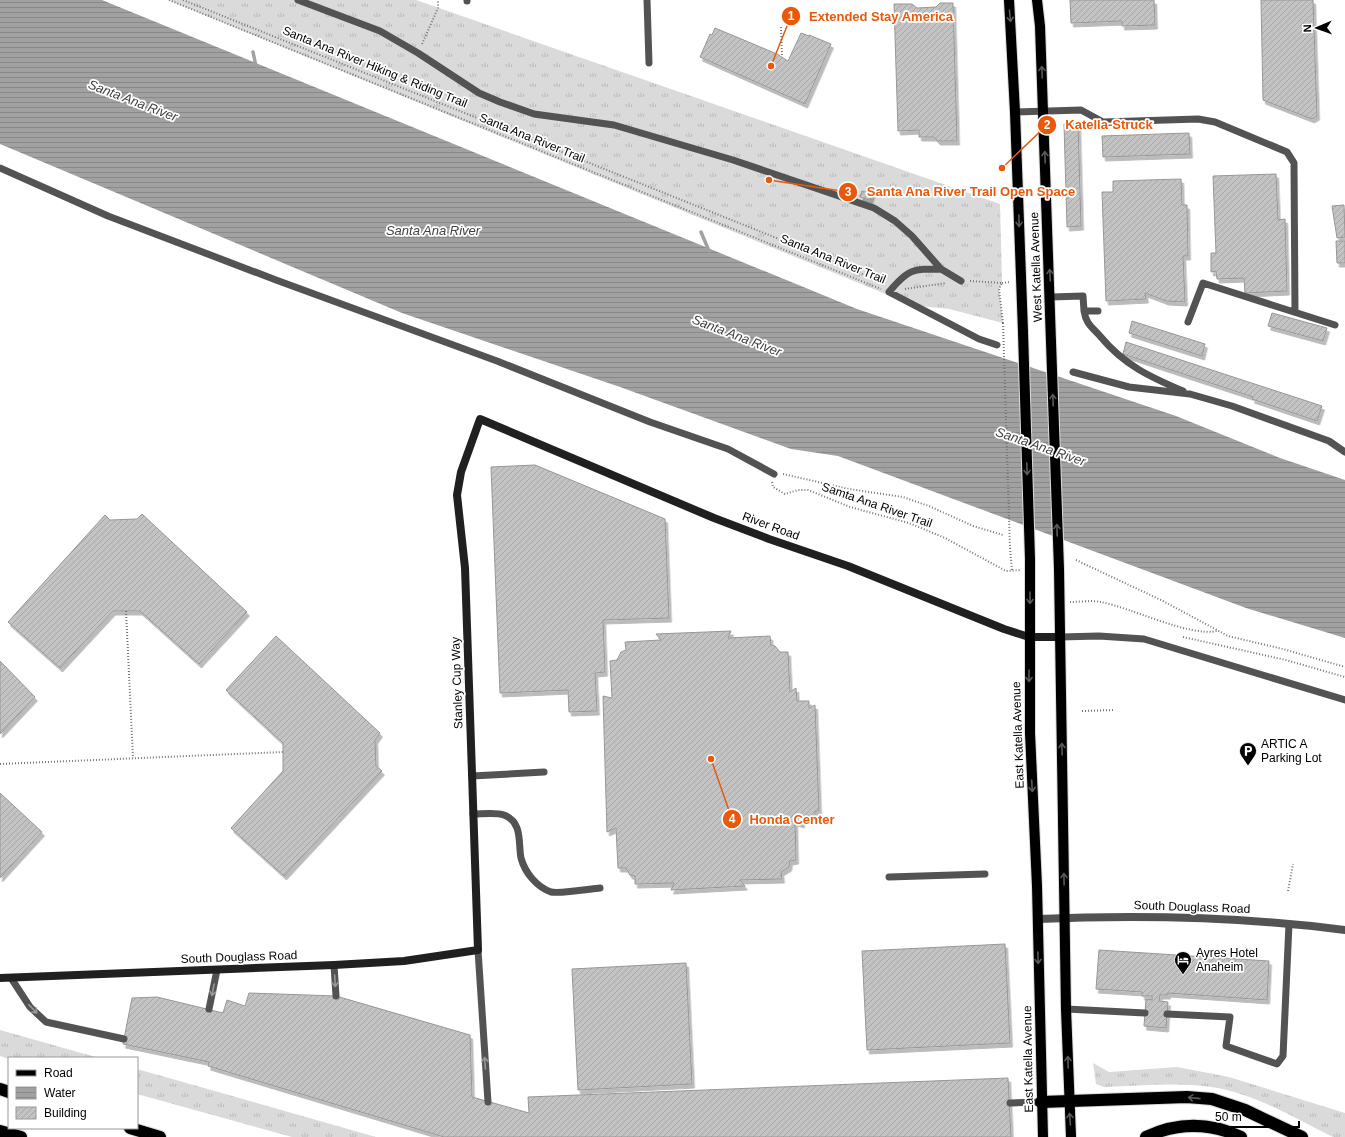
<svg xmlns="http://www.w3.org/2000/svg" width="1345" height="1137" font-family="Arial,sans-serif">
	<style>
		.grass { fill: url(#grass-tufts) }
		.water { fill: url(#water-rules) }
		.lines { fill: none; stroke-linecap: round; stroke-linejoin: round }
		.stream { stroke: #a1a1a1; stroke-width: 3.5 }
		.building { fill: url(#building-hatch); stroke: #979797; filter: url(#shadow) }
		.primary-casing { stroke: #dbdbdb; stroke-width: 12 }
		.motorway-casing { stroke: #dbdbdb; stroke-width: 14 }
		.path { stroke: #757575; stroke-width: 2; stroke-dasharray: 1 2; stroke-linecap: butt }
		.service { stroke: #535353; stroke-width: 7 }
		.tertiary { stroke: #535353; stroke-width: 8 }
		.secondary { stroke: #202020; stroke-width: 8 }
		.primary { stroke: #000; stroke-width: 10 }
		.motorway { stroke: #000; stroke-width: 12 }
		.primary-bridge-casing { stroke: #dbdbdb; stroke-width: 12; stroke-linecap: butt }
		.path-bridge { stroke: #757575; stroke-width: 2; stroke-dasharray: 1 2; stroke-linecap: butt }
		.primary-bridge { stroke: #000; stroke-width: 10 }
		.oneway { stroke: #595959 }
		.oneway2 { stroke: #989898 }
		.labels { text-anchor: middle; stroke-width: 3.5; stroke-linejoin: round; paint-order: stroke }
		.street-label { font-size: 12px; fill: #000; stroke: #fff }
		.poi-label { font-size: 12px; fill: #000; stroke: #fff; text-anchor: start }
		.water-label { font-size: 13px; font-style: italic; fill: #424242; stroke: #fff }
		.leader { fill: none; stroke: #e8590c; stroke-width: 1.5 }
		.callout-dot { fill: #e8590c; stroke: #fff; stroke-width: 1.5 }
		.mark-label { font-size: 12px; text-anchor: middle; font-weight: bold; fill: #fff }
		.callout-label { font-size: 13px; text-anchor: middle; font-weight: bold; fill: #e8590c; stroke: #fff; stroke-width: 3.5; stroke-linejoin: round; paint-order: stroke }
	</style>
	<defs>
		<pattern id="grass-tufts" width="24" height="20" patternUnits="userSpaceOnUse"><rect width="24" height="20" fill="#dadada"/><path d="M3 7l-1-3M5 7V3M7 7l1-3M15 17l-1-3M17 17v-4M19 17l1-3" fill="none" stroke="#b9b9b9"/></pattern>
		<pattern id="water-rules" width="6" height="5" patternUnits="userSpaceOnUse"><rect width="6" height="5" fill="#a1a1a1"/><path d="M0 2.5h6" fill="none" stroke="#898989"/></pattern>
		<pattern id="building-hatch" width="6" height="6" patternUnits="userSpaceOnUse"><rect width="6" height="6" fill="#c3c3c3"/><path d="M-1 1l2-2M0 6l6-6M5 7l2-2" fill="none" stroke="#a6a6a6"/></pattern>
		<filter id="shadow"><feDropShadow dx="2.5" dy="4" stdDeviation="0" flood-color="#0004"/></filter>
	</defs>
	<rect width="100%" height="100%" fill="#fff"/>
	<path class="grass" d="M 168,0 L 416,0 L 1000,204 L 1002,283 L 999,289 L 1003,323 L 949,309 L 910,305 L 888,295 Z
		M 0,1030 L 99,1058 L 9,1059 L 0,1056 Z
		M 1093,1063 L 1109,1072 L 1177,1067 L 1229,1077 L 1345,1113 L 1345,1137 L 1333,1137 C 1294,1118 1254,1093 1211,1087 C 1176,1082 1139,1086 1104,1087 L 1096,1084 Z
		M 137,1069 L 376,1137 L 292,1137 L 137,1094 Z"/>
	<path class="water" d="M 0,0 L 102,0 L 857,309 L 1176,416 L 1280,458 L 1345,480 L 1345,638 L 1246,608 L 838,456 L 791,449 L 620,387 L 402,313 L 0,144 Z"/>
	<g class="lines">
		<path class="stream" d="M 253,52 L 256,66
			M 701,232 L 709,251"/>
	</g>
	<path class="building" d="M 1070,0 L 1154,0 L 1155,25 L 1122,26 L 1122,21 L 1071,23 Z
		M 1261,0 L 1313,0 L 1317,116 L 1312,119 L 1263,100 Z
		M 940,3 L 953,3 L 957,141 L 938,141 L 934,137 L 919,137 L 919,130 L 898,131 L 894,4 L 912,4 L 917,8 L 936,7 Z
		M 715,28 L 777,54 L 788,61 L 801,33 L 809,36 L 809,35 L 831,44 L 805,104 L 700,57 L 710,34 L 712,35 Z
		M 1064,124 L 1078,124 L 1081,226 L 1067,227 Z
		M 1189,133 L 1190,154 L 1103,157 L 1102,136 Z
		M 1276,174 L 1278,220 L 1285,219 L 1287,291 L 1245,293 L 1244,278 L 1217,279 L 1216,271 L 1211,272 L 1211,253 L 1216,253 L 1213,176 Z
		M 1181,179 L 1182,205 L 1187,205 L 1188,256 L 1183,256 L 1185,302 L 1166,301 L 1145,293 L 1146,299 L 1106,301 L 1102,192 L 1113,192 L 1113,181 Z
		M 862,191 L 872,194 L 870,200 L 860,197 Z
		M 1344,205 L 1345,237 L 1337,238 L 1332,206 Z
		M 1336,241 L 1345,241 L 1345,263 L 1337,263 Z
		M 1272,313 L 1327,328 L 1323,341 L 1268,326 Z
		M 1132,321 L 1205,344 L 1202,356 L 1129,333 Z
		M 1126,342 L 1322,406 L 1317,421 L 1252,399 L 1253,397 L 1123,354 Z
		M 535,465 L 665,519 L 669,618 L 603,620 L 605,672 L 595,673 L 597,711 L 569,712 L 568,690 L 500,693 L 491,467 Z
		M 142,514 L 247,612 L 199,664 L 140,611 L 113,611 L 60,668 L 8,622 L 105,515 L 110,520 L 137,519 Z
		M 731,631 L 728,638 L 770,636 L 771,645 L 775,646 L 780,652 L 788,652 L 790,692 L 796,688 L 797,701 L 809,701 L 809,708 L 815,705 L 819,810 L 815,812 L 815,816 L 802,816 L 802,824 L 795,822 L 796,860 L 790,861 L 789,867 L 781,872 L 782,879 L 740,880 L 745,886 L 671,890 L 674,883 L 635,884 L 635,876 L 630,875 L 626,868 L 618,868 L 616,828 L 607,832 L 603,696 L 612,698 L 610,661 L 617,660 L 621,652 L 626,650 L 625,642 L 661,640 L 656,634 Z
		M 276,636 L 380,733 L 375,740 L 376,766 L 382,771 L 284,876 L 231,828 L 283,771 L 283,743 L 226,690 Z
		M 0,661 L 35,697 L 0,734 Z
		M 0,793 L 42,832 L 0,878 Z
		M 1005,944 L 1010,1043 L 867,1050 L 862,951 Z
		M 1099,950 L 1269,961 L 1267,1000 L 1168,993 L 1168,995 L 1160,995 L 1159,1001 L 1168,1002 L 1166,1028 L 1144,1026 L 1146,999 L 1152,1000 L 1152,996 L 1142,996 L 1142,992 L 1096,989 Z
		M 686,963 L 692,1084 L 578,1090 L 572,969 Z
		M 249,993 L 336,996 L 470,1035 L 472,1097 L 529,1113 L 528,1097 L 1008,1078 L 1011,1137 L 444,1137 L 208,1066 L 209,1062 L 123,1044 L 132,998 L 157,997 L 223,1013 L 227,1000 L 245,1006 Z"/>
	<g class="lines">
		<defs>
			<path id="primary" d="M 1009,0 L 1015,112 L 1023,332
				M 1037,0 L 1040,26 L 1051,342
				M 1030,559 L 1030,733 L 1037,886 L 1043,1137
				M 1059,569 L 1066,1009 L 1071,1137"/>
			<path id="motorway" d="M 0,1089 L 9,1092
				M 1041,1102 L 1187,1097 L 1212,1099 L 1245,1110 L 1302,1137
				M 130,1128 L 160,1137
				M 0,1131 L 21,1137
				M 1146,1137 C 1178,1122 1209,1122 1241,1137"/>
		</defs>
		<use href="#primary" class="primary-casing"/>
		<use href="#motorway" class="motorway-casing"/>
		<path class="path" d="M 169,0 L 881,289
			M 183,0 L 774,237 L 883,283
			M 781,27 L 782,56
			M 422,44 L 438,8 L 438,0
			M 970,281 L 1002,283 L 999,289 L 1003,323
			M 1002,283 L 1010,282
			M 905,289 L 946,283
			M 783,474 L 849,489 L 903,497 L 929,506 L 973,526 L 1003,535
			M 772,482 L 773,487 L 785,494 L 798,490 L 808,490 L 850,507 L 909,523 L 945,538 L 1006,571 L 1021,570
			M 1010,548 L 1012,571
			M 1076,560 L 1163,601 L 1228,636 L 1283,649 L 1345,667
			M 1070,602 C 1080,602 1092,600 1101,602 C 1132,608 1189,637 1217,631
			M 126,611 L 133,758
			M 1183,637 L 1286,660 L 1345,677
			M 1082,711 L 1115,710
			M 0,764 L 283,752
			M 1288,891 L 1293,864"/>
		<path class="service" d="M 298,0 L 380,31 L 418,53 L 479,93 L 500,102 L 534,114 L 614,125 L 733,160 L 874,208 L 895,221 L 912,236 L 941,269 L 961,281
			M 467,0 L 467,1
			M 647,0 L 649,63
			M 1015,112 L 1081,110 L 1103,122 L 1198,119 L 1215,122 L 1287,152 L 1294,163 L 1295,312
			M 0,168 L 108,216 L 276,280 L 497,361 L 650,422 L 728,449 L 774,474
			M 941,269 C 912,269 908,269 889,292 L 979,339 L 997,345
			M 1051,297 L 1083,296 L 1084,311 L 1098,311
			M 1084,311 C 1086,324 1092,327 1100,336 C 1124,365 1150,377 1183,391
			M 1188,322 L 1203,283 L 1335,325
			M 1073,372 L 1129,387 L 1190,394 L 1232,406 L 1329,441 L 1345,452
			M 1060,637 L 1099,636 L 1144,639 L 1345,700
			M 472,776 L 544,772
			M 473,814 C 482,814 496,812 504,815 C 523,822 518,843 521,858 C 525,873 537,887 551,892 C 560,894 590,889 600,888
			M 889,877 L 985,874
			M 478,950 L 488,1102
			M 334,965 L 336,996
			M 11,978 L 30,1007 L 46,1022 L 124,1039
			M 209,1009 L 217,970
			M 1066,1009 L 1145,1013
			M 1167,1014 L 1230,1017 L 1226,1046 L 1277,1064 L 1283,1056 L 1289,924
			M 1010,1103 L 1041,1102"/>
		<path class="tertiary" d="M 1038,919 C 1138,915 1245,917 1345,930"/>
		<path class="secondary" d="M 0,978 L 334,965 L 404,961 L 478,950 L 465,568 L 457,495 L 461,472 L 480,419 L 714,518 L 769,539 L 848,566 L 1004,629 L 1029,637 L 1060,637"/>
		<use href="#primary" class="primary"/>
		<use href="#motorway" class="motorway"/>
		<defs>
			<path id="primary-bridge" d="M 1023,332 L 1030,559
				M 1051,342 L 1059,569"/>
		</defs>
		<use href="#primary-bridge" class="primary-bridge-casing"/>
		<path class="path-bridge" d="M 1003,323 L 1010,548"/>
		<use href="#primary-bridge" class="primary-bridge"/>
	</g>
	<defs><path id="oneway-shaft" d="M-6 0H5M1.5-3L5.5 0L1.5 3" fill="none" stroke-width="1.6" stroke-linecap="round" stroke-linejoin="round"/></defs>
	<g class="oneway">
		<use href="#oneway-shaft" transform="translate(1010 16) rotate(85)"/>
		<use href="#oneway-shaft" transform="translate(1042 72) rotate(-92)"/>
		<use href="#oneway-shaft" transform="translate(1045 157) rotate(-92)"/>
		<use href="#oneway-shaft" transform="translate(1019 221) rotate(88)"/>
		<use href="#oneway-shaft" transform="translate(1050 275) rotate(-92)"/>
		<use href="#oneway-shaft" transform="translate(1053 400) rotate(-92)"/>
		<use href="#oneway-shaft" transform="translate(1027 469) rotate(88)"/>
		<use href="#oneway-shaft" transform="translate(1057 530) rotate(-92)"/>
		<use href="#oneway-shaft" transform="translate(1030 598) rotate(90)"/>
		<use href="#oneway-shaft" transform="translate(1029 676) rotate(90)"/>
		<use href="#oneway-shaft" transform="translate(1062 749) rotate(-91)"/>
		<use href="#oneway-shaft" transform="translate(1032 786) rotate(87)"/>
		<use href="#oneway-shaft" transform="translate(1064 879) rotate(-91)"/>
		<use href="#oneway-shaft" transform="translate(1038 958) rotate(89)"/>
		<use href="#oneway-shaft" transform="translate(1068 1062) rotate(-92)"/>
		<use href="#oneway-shaft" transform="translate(1194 1098) rotate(-174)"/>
		<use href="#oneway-shaft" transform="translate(1070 1119) rotate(-93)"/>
	</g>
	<g class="oneway2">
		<use href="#oneway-shaft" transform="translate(335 981) rotate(87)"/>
		<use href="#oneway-shaft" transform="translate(213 990) rotate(101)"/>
		<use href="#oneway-shaft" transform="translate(33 1009) rotate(46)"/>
		<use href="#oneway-shaft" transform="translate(485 1063) rotate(-94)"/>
	</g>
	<defs>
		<symbol id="parking-pin" viewBox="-11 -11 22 30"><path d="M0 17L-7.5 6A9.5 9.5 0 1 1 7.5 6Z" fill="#000" stroke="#fff"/><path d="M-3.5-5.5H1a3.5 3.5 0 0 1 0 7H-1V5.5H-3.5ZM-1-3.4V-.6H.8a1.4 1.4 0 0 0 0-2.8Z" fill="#fff"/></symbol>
		<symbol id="hotel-pin" viewBox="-11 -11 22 30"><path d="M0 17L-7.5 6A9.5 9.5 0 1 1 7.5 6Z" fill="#000" stroke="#fff"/><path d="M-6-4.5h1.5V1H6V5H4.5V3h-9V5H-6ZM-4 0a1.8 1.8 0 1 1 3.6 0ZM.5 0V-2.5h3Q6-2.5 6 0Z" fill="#fff"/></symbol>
	</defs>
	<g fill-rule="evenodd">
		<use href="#parking-pin" x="1238" y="741" width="20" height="27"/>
		<use href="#hotel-pin" x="1173" y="950" width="20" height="27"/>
	</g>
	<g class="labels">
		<g class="street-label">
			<text transform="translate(375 67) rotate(22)" y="4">Santa Ana River Hiking &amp; Riding Trail</text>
			<text transform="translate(532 138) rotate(22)" y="4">Santa Ana River Trail</text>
			<text transform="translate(833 259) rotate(22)" y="4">Santa Ana River Trail</text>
			<text transform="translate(1036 267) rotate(-92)" y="4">West Katella Avenue</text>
			<text transform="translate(877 505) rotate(19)" y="4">Samta Ana River Trail</text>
			<text transform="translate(771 526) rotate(20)" y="4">River Road</text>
			<text transform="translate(457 683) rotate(-92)" y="4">Stanley Cup Way</text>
			<text transform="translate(1018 735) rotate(-92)" y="4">East Katella Avenue</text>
			<text transform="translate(1192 907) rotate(2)" y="4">South Douglass Road</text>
			<text transform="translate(239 957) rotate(-2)" y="4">South Douglass Road</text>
			<text transform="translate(1028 1059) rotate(-91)" y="4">East Katella Avenue</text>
		</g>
		<g class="poi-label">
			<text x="1261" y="748">ARTIC A<tspan x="1261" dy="14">Parking Lot</tspan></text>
			<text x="1196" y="957">Ayres Hotel<tspan x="1196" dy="14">Anaheim</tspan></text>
		</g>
		<g class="water-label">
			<text transform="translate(133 100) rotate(21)" y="5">Santa Ana River</text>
			<text x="433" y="235">Santa Ana River</text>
			<text transform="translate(737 335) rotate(21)" y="5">Santa Ana River</text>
			<text transform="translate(1041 446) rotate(19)" y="5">Santa Ana River</text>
		</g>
	</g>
	<path class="leader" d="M771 66L791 16M1002 168L1047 125M769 180L848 192M711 759L732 819"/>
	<g class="callout-dot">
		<circle cx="771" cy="66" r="4"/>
		<circle cx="1002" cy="168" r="4"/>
		<circle cx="769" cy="180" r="4"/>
		<circle cx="711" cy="759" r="4"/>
		<circle cx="791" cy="16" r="10"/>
		<circle cx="1047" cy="125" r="10"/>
		<circle cx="848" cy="192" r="10"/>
		<circle cx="732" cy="819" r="10"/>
	</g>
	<g class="mark-label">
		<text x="791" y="20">1</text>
		<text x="1047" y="129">2</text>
		<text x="848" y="196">3</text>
		<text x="732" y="823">4</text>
	</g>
	<g class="callout-label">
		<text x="881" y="21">Extended Stay America</text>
		<text x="1109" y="129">Katella-Struck</text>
		<text x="971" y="196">Santa Ana River Trail Open Space</text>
		<text x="792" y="824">Honda Center</text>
	</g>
	<rect x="8" y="1057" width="130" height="72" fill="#ffffff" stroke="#999999"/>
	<rect x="16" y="1070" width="20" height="6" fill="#000000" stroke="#999999"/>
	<text x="44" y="1077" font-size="12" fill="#000000">Road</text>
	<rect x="16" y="1087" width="20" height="12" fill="url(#water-rules)" stroke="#999999"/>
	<text x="44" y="1097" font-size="12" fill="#000000">Water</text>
	<rect x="16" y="1107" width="20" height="12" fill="url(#building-hatch)" stroke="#999999"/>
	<text x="44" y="1117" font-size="12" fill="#000000">Building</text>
	<g transform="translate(1317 28) rotate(268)" stroke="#ffffff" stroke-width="3" paint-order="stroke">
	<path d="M0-3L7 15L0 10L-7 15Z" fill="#000000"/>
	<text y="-6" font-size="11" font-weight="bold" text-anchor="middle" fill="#000000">N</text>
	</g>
	<path d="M1209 1121v6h90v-6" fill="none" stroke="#000000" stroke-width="2"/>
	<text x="1215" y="1121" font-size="12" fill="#000000" stroke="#ffffff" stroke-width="3" paint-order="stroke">50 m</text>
</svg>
